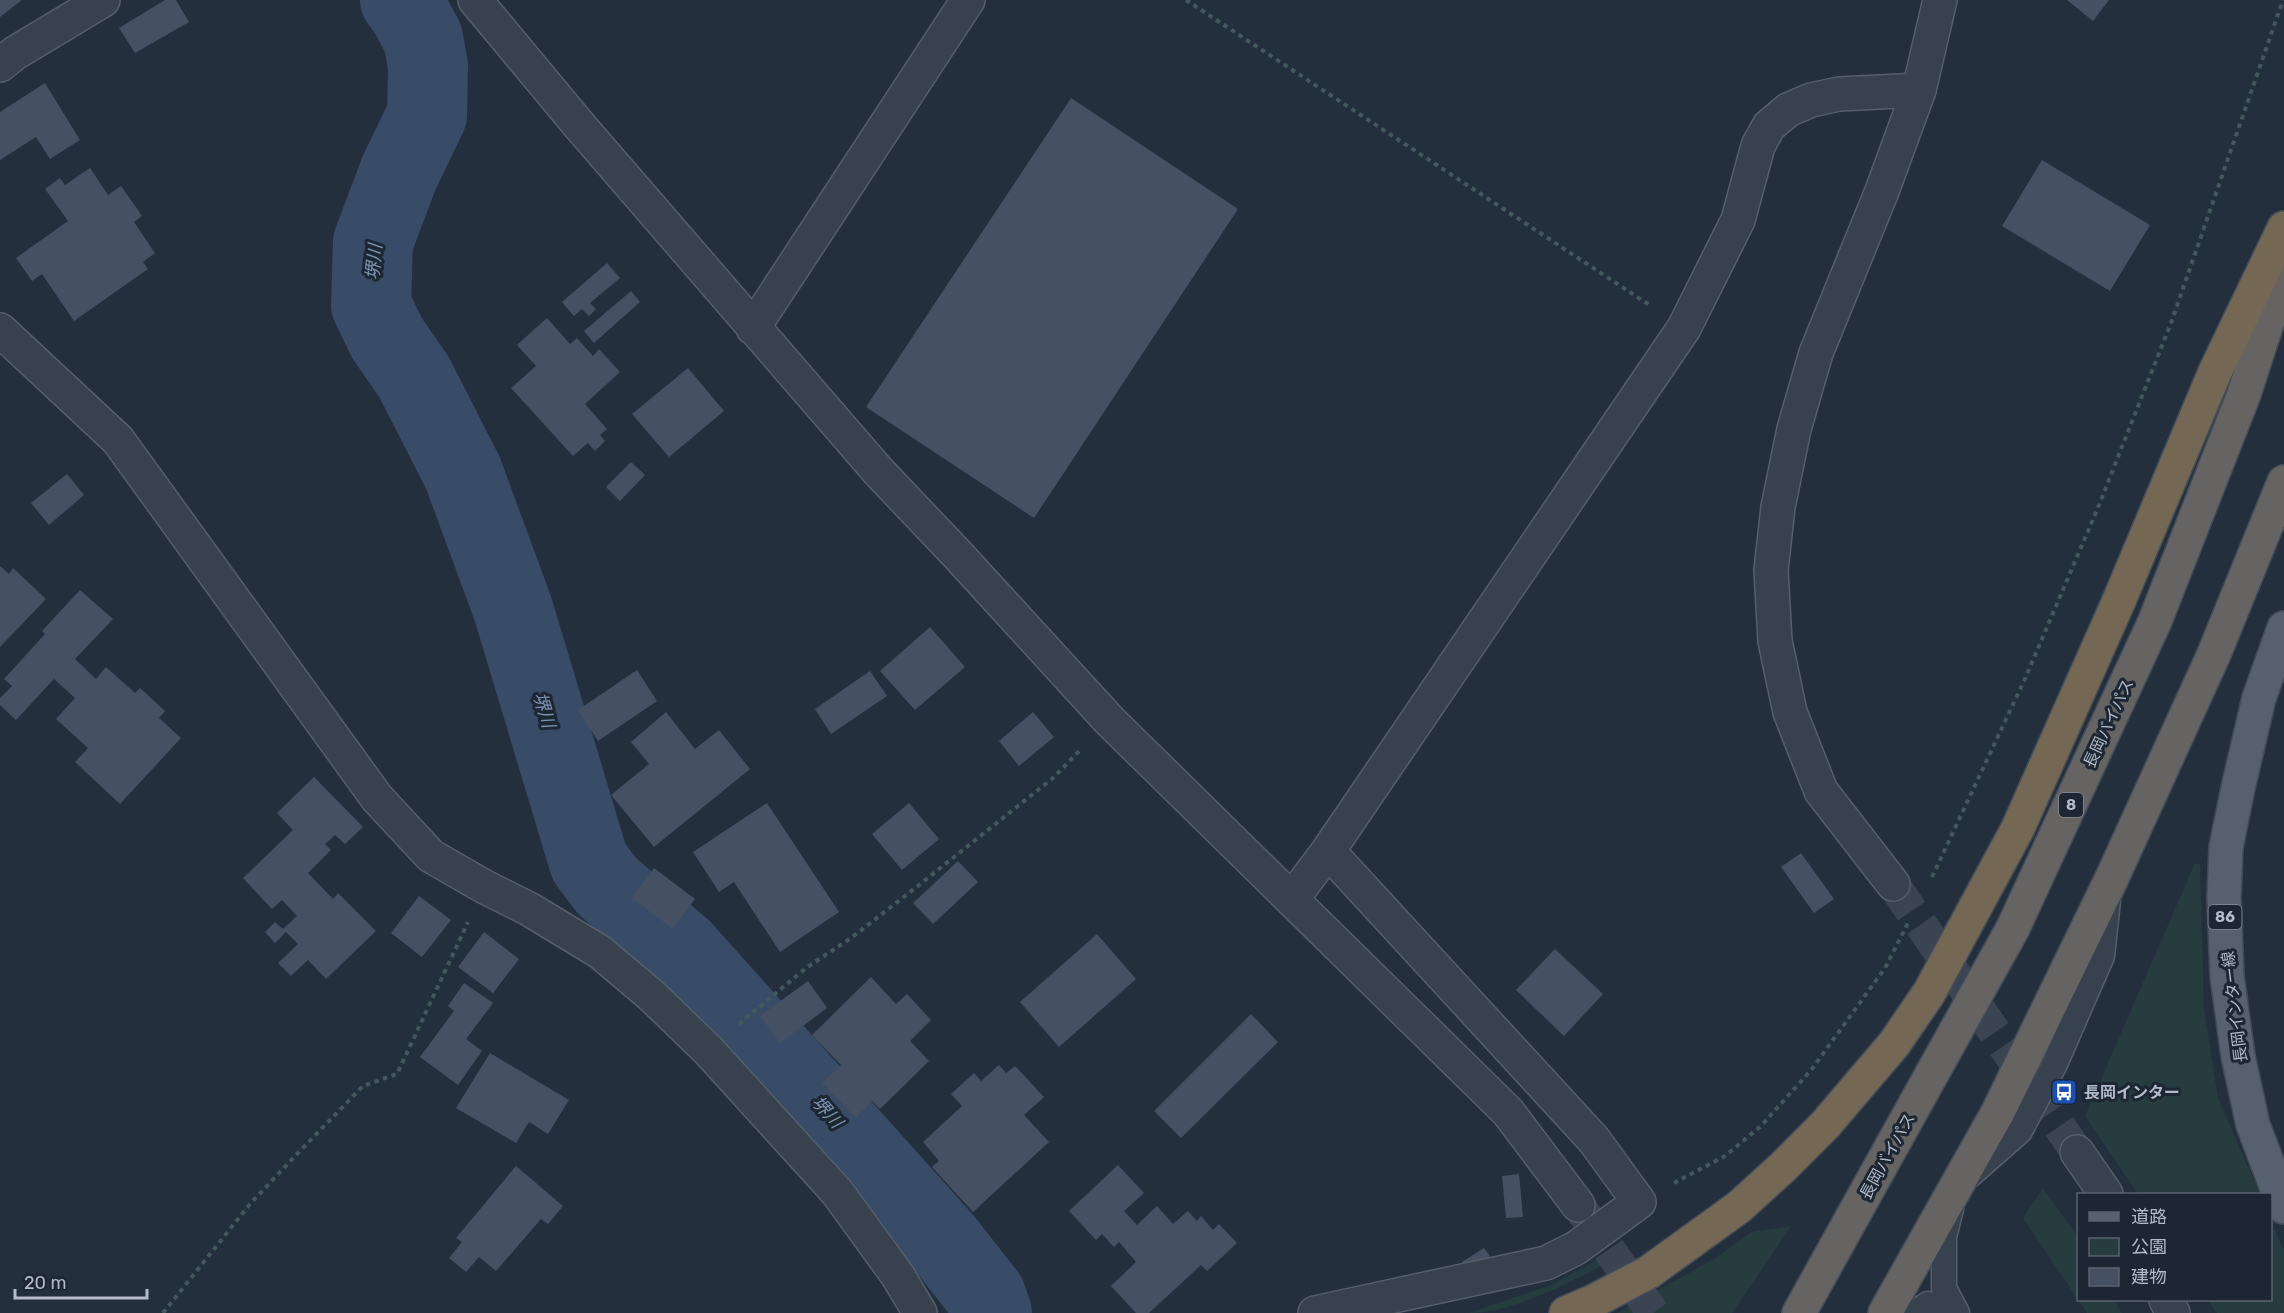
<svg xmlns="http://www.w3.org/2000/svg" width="2284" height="1313" font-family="Rubik,'Noto Sans JP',sans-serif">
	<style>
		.green { fill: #263c3f }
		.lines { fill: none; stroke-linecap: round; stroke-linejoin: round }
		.river { stroke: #394c67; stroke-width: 80 }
		.building { fill: #455162 }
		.minor-tunnel { stroke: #3a4453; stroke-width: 33; stroke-dasharray: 33 16; stroke-linecap: butt }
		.tertiary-tunnel { stroke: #3a4453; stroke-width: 33; stroke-dasharray: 33 16; stroke-linecap: butt }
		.service-casing { stroke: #565f6c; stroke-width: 27 }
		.minor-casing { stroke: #565f6c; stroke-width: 36 }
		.tertiary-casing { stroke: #565f6c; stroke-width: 36 }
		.primary-casing { stroke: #414a57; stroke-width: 36 }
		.trunk-casing { stroke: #434c59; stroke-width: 36 }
		.motorway-casing { stroke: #434c59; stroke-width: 36 }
		.path { stroke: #44595c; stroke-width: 4; stroke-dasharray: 4.5 4.5; stroke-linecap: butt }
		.service { stroke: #38414e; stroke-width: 24 }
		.minor { stroke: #38414e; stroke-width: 33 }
		.tertiary { stroke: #38414e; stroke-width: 33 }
		.primary { stroke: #56606e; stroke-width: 33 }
		.trunk { stroke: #656462; stroke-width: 33 }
		.motorway { stroke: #746855; stroke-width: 33 }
		.labels { text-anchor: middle; stroke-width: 6; stroke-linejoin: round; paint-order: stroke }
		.shield { fill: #1d2633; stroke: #878f9c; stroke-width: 1.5 }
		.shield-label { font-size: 15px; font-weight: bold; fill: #b4bcc9 }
		.street-label { font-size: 16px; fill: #b4bcc9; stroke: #1d2633 }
		.poi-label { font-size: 16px; font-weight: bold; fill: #b4bcc9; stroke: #1d2633; text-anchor: start }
		.water-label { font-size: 18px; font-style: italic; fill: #7c92b1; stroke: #1d2633 }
	</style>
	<rect width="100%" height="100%" fill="#242f3e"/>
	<path class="green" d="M 2195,863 L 2200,865 L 2204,1009 L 2218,1098 L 2260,1194 L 2138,1194 L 2085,1116 Z
		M 2043,1188 L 2078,1237 L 2078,1300 L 2114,1300 L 2122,1313 L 2087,1313 L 2023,1218 Z
		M 2271,1220 L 2284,1251 L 2284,1313 L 2217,1313 L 2208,1300 L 2270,1300 Z
		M 1791,1226 L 1732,1313 L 1617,1313 L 1714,1259 L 1752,1232 Z
		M 1619,1248 L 1623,1255 C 1581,1276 1516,1313 1469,1313 L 1551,1285 Z"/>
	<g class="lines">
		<path class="river" d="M 400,0 L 409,12 L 423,38 L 428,66 L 427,115 L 399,173 L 373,242 L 371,305 L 387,338 L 414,377 L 463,473 L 513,609 L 589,862 L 607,886 L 682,950 L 942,1240 L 986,1296 L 992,1313"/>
	</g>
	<path class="building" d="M 0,0 L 22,0 L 0,17 Z
		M 165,0 L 176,0 L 189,22 L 135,53 L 119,28 Z
		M 2067,0 L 2109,0 L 2093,21 Z
		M 45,83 L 80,140 L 50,159 L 36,137 L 0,160 L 0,112 Z
		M 1071,98 L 1238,209 L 1034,518 L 866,407 Z
		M 2042,160 L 2150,225 L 2110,291 L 2002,226 Z
		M 90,168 L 108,195 L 121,186 L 142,216 L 134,222 L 155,253 L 143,262 L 148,269 L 74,321 L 42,274 L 32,281 L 16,258 L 68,221 L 45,189 L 60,178 L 65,185 Z
		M 607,263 L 620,278 L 590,303 L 596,309 L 589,316 L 582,309 L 574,316 L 562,302 Z
		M 631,291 L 640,302 L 594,343 L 584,331 Z
		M 547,318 L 570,344 L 577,338 L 593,356 L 599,349 L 620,372 L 585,404 L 607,429 L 600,435 L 605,441 L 595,451 L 588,443 L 573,456 L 511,388 L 536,366 L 517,345 Z
		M 688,368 L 724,411 L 669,457 L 632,414 Z
		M 631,462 L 645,475 L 620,501 L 606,487 Z
		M 67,474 L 84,495 L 49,525 L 31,503 Z
		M 0,566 L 9,574 L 13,568 L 46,599 L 0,647 Z
		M 80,590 L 113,619 L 75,659 L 96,679 L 106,667 L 135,693 L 140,688 L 165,711 L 159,718 L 181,738 L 120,804 L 75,762 L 88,748 L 56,719 L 75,698 L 54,679 L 16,720 L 0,705 L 0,698 L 12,686 L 4,679 L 45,634 L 42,631 Z
		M 930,627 L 965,667 L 915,710 L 880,671 Z
		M 637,670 L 657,701 L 598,741 L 578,710 Z
		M 870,671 L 887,696 L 831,734 L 815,709 Z
		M 666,712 L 695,749 L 719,730 L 750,769 L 654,847 L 611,795 L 649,764 L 631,742 Z
		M 1033,712 L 1054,737 L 1019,766 L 999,741 Z
		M 314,777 L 363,827 L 345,844 L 335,835 L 325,844 L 331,850 L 308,873 L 333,899 L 338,893 L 376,931 L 326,979 L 308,960 L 291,976 L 278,963 L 298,944 L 286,932 L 275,943 L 265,932 L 275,922 L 283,929 L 297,916 L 282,900 L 272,909 L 243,878 L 293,830 L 277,813 Z
		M 767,803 L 839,912 L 780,952 L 734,882 L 719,892 L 693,852 Z
		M 909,803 L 939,839 L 902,870 L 872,834 Z
		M 1801,853 L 1834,899 L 1814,913 L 1781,867 Z
		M 958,861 L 978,882 L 933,924 L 913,903 Z
		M 654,868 L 695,899 L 673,929 L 632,898 Z
		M 419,896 L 451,920 L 422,957 L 391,933 Z
		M 484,932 L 519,959 L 493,993 L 458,967 Z
		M 1097,934 L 1136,979 L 1059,1047 L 1020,1002 Z
		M 1555,949 L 1603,994 L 1564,1036 L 1516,990 Z
		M 871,977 L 896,1004 L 907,994 L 931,1020 L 910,1041 L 929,1061 L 880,1109 L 872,1101 L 856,1118 L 822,1083 L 841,1065 L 812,1035 Z
		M 808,981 L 827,1008 L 780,1043 L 760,1016 Z
		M 464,983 L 493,1003 L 466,1039 L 482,1051 L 458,1085 L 420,1057 L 454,1011 L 448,1006 Z
		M 1251,1014 L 1278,1042 L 1181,1138 L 1154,1111 Z
		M 490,1053 L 569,1100 L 548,1134 L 529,1122 L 516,1143 L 456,1108 Z
		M 999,1065 L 1006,1073 L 1015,1066 L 1044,1097 L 1024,1115 L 1049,1142 L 973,1212 L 932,1167 L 939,1161 L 923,1142 L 962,1106 L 951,1094 L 974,1073 L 981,1081 Z
		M 1118,1165 L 1144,1193 L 1124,1211 L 1137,1225 L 1157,1206 L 1173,1224 L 1188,1211 L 1197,1221 L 1201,1216 L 1213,1230 L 1219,1224 L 1237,1243 L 1207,1271 L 1201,1265 L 1149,1313 L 1136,1313 L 1111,1286 L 1136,1262 L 1119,1242 L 1114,1247 L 1102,1234 L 1096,1240 L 1069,1211 Z
		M 516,1166 L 563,1206 L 548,1224 L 541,1219 L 496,1271 L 479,1257 L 466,1272 L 449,1258 L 462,1242 L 456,1238 Z
		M 1519,1174 L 1523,1217 L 1506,1218 L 1502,1176 Z
		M 1484,1248 L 1490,1256 L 1468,1271 L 1462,1262 Z"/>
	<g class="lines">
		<path class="minor-tunnel" d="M 1581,1209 L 1653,1313"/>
		<path class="tertiary-tunnel" d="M 1893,884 L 2077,1152"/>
		<defs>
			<path id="service" d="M 1970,1175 L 2020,1131 L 2055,1064 L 2102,956 L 2108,900
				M 1951,1209 L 1944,1237 L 1944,1288 L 1957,1313
				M 1914,1313 L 1928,1304 L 1948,1313"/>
			<path id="minor" d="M 475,0 L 579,125 L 879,472 L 957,554 L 1109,720 L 1508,1112 L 1578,1205
				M 0,65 L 15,53 L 103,0
				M 753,328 L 968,0
				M 0,330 L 118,440 L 377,798 L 431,856 L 485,887 L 529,909 L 600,952 L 652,996 L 708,1050 L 837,1192 L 898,1276 L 920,1313
				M 1292,899 L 1328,851 L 1684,328 L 1738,220 L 1758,146 L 1769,126 L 1788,110 L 1811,100 L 1839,94 L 1919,90
				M 1315,1313 L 1546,1263 L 1576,1248 L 1639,1202 L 1594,1140 L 1328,851"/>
			<path id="tertiary" d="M 1893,884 L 1821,791 L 1790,712 L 1775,641 L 1771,570 L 1778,507 L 1794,429 L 1816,353 L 1882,191 L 1919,90 L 1940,0
				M 2077,1152 L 2106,1194
				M 2166,1300 L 2173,1313"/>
			<path id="primary" d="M 2284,628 L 2259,698 L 2238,788 L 2226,847 L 2224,898 L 2227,976 L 2238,1056 L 2253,1125 L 2284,1207"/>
			<path id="trunk" d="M 1799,1313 L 2013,928 L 2155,621 L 2244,394 L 2284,271
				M 1885,1313 L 1998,1112 L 2111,880 L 2214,654 L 2284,482"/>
			<path id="motorway" d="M 1566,1313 L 1594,1301 L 1649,1272 L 1739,1207 L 1783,1167 L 1825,1125 L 1894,1044 L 1929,993 L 2018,828 L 2118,603 L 2215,372 L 2284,228"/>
		</defs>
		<use href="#service" class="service-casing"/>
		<use href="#minor" class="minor-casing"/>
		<use href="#tertiary" class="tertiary-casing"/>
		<use href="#primary" class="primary-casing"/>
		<use href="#trunk" class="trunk-casing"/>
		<use href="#motorway" class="motorway-casing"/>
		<path class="path" d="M 1186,0 L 1651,306
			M 1932,877 L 2024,681 L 2097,510 L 2171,323 L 2283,0
			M 739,1024 L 806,968 L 851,938 L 914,889 L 1053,778 L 1081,749
			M 1674,1183 L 1725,1156 L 1761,1126 L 1812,1069 L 1885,968 L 1909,921
			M 163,1313 L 250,1204 L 296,1155 L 363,1086 L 397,1074 L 468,922"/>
		<use href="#service" class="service"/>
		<use href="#minor" class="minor"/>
		<use href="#tertiary" class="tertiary"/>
		<use href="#primary" class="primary"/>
		<use href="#trunk" class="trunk"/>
		<use href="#motorway" class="motorway"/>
	</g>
	<defs>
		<symbol id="bus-square" viewBox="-11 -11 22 22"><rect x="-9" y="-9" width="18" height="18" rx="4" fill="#1a4fb4" stroke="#1d2633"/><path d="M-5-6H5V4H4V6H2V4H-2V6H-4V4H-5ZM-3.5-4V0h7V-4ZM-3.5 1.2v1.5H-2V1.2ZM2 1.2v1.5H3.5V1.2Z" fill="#fff"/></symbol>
	</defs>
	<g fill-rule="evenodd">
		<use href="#bus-square" x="2049" y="1077" width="30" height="30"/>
	</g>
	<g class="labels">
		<g class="shield">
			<rect x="2059" y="793" width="24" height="24" rx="4.5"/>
			<rect x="2208.5" y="905" width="33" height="24" rx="4.5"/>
		</g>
		<g class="shield-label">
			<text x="2071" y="810">8</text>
			<text x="2225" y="922">86</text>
		</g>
		<g class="street-label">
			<text transform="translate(2108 723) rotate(-65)" y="6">長岡バイパス</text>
			<text transform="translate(2234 1007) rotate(-97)" y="6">長岡インター線</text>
			<text transform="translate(1887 1156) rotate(-61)" y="6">長岡バイパス</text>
		</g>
		<g class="poi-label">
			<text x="2084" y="1098">長岡インター</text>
		</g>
		<g class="water-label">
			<text transform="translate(374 262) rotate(-85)" y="6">堺川</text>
			<text transform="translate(544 710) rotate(73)" y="6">堺川</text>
			<text transform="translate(827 1112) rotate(48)" y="6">堺川</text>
		</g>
	</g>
	<rect x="2077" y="1193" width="195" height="108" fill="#1d2633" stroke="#59626f" stroke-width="1.5"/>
	<rect x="2089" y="1212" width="30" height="9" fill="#56606e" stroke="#59626f" stroke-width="1.5"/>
	<text x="2131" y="1223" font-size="18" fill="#b4bcc9">道路</text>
	<rect x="2089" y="1238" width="30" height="18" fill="#263c3f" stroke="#59626f" stroke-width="1.5"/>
	<text x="2131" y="1253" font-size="18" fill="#b4bcc9">公園</text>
	<rect x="2089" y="1268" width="30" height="18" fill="#455162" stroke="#59626f" stroke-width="1.5"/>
	<text x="2131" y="1283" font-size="18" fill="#b4bcc9">建物</text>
	<path d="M15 1289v9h132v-9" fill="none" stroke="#b4bcc9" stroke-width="3"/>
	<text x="24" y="1289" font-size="18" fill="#b4bcc9" stroke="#1d2633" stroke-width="4.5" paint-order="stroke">20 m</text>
</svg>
